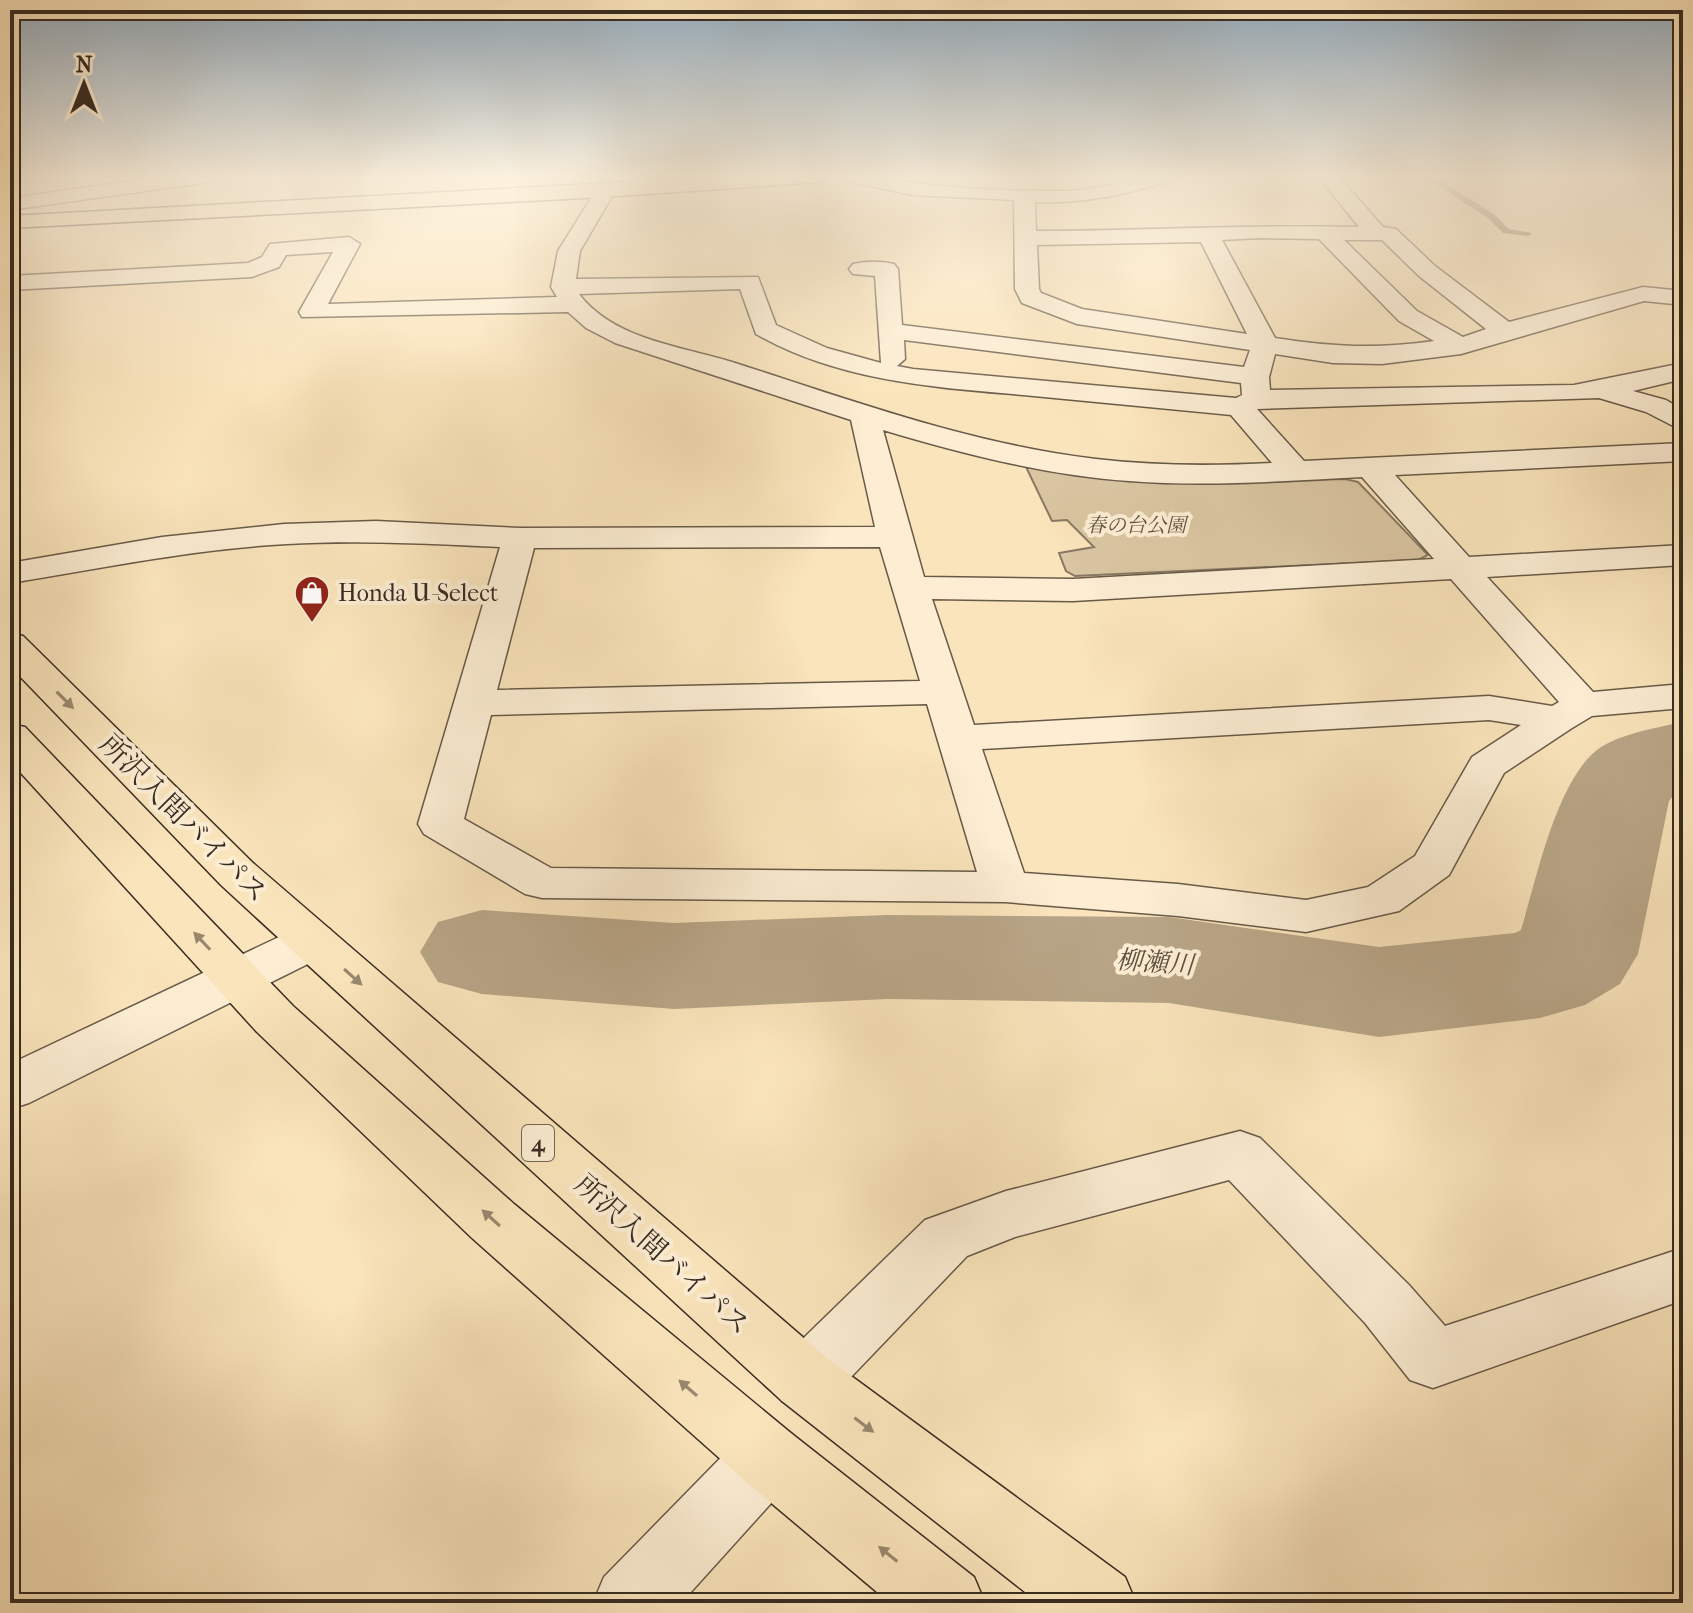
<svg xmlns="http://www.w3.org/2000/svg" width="1693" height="1613" font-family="'IM FELL French Canon','Noto Serif JP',serif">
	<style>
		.green { fill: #d9c5a1; stroke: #887862; stroke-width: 2 }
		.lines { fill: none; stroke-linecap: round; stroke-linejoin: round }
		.stream { fill: #85755f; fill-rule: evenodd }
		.river { fill: #b8a587; fill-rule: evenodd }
		.street-casing { stroke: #685a48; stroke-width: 3 }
		.primary-casing { stroke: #382c22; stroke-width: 3 }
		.street { fill: #fcedd3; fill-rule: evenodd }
		.primary { fill: #fae4bb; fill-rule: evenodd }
		.oneway { fill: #99886e }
		.labels { text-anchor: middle; stroke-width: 8; stroke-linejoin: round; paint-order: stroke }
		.far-park-label { font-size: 20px; font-style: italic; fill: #605242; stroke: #fcedd3 }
		.shield { fill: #fcedd3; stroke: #736657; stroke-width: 2 }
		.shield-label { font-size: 22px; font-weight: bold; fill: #382c22 }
		.poi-label { font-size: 24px; fill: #382c22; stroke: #fcedd3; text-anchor: start }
		.water-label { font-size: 26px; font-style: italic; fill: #5e5040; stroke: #fcedd3 }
		.near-street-label { font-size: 28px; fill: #382c22; stroke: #fcedd3 }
	</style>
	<rect width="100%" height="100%" fill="#fae4bb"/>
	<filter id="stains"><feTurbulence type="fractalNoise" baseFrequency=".0025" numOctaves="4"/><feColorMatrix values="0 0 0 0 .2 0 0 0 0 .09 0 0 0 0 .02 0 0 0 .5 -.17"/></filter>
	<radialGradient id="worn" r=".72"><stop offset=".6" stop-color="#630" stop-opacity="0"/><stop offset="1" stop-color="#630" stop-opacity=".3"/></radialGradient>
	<path class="green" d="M 1026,467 L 1185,482 L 1345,479 L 1358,482 L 1428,555 L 1418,560 L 1075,576 L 1066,571 L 1059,553 L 1094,547 L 1067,520 L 1052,521 Z"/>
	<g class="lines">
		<path class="stream" d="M 1424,176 L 1433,176 L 1494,214 L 1509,229 L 1532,233 L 1528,236 L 1503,233 L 1488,218 Z"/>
		<path class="river" d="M 1683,722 L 1683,790 L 1676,793 L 1669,801 L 1638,954 L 1620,984 L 1585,1005 L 1540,1018 L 1379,1037 L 1169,1003 L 887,999 L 674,1009 L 482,994 L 438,982 L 420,952 L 438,922 L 482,910 L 674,923 L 887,915 L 1169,917 L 1379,947 L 1515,933 L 1521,930 C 1536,881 1557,776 1601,747 C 1621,734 1659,727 1683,722 Z"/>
		<defs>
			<path id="street" d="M 169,176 L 220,176 L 210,182 L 10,210 L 10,198 Z
				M 839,176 C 865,175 887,180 913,183 C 961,189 1013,191 1061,191 C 1101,191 1138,175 1177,176 L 1174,180 C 1128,194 1083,204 1035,202 L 1036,231 C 1144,231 1251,224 1359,227 L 1318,176 L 1338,176 L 1383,227 L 1396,229 L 1435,266 L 1509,322 L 1643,287 L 1683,291 L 1683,305 L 1644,301 L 1461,354 L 1382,364 L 1333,363 L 1275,354 L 1269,377 L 1270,390 L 1574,385 L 1683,363 L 1683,379 L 1633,391 L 1666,400 L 1683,410 L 1683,431 L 1646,412 L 1599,398 L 1257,409 L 1304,461 L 1683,443 L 1683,461 L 1395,475 L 1469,557 L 1683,545 L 1683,565 L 1487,577 L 1593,692 L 1683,684 L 1683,708 L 1592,716 L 1572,728 L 1504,773 L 1449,875 L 1399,911 L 1306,932 L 1178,916 L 1005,902 L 542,898 L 525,894 L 424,834 L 418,824 L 500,547 C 429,544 359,540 287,544 C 194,549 102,568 10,583 L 10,563 L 162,537 L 284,524 L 376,521 L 520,528 L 875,527 L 851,420 L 615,343 L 586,328 L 568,312 L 302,317 L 299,312 L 333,252 L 286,255 L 279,267 L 252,277 L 10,290 L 10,276 L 248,263 L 262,257 L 270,244 L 349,237 L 360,244 L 328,304 L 557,297 L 551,287 L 558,251 L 598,187 L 605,185 L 615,191 L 580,251 L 576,279 L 758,277 L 776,325 L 827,348 L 881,363 L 875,276 L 853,274 L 849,269 L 853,264 C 866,261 881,261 894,264 L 898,269 L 902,325 L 1244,367 L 1250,350 L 1077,324 L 1022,303 L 1015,289 L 1014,200 L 912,195 L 842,180 ZM 1259,238 L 1319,239 L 1399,321 L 1434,341 C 1377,349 1332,347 1275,338 L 1222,240 ZM 1344,240 L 1382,240 L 1419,276 L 1486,329 L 1463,337 L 1417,311 ZM 1201,242 L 1247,334 L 1082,309 L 1041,293 L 1039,289 L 1037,245 ZM 740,289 L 756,334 C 838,381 931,387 1023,395 C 1093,402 1162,408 1231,415 L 1272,463 C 1213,466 1155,466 1096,459 C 970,444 851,400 732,362 C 681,346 614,340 579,294 ZM 904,340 L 1241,383 L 1242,395 L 1236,398 L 913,369 L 897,366 L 905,359 ZM 883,430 C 963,454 1046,475 1129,481 C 1207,487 1285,481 1362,477 L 1434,559 L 1073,579 L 924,577 ZM 880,547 L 920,681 L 497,690 L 534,548 ZM 1451,579 L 1559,702 L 1552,706 L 1489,696 L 974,725 L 932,599 L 1073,601 ZM 927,704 L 977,872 L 551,868 L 464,819 L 491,715 ZM 1489,720 L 1521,725 L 1472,757 L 1415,856 L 1368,887 L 1306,900 L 1178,884 L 1024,873 L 982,749 Z
				M 313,924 L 330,929 L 338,941 L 330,953 L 29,1103 L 10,1109 L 10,1064 L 296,929 Z
				M 1240,1131 L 1260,1138 L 1409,1285 L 1445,1326 L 1683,1248 L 1683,1300 L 1433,1388 L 1410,1380 L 1365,1323 L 1229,1180 L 1015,1237 L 967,1256 L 828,1401 L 805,1410 L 782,1401 L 772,1380 L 782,1359 L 925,1220 L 1006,1191 Z
				M 768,1424 L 792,1434 L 803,1457 L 792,1480 L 681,1603 L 593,1603 L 604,1577 L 744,1434 Z"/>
			<path id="primary" d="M 737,176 L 830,176 L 820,182 L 605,197 L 10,228 L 10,216 Z
				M 10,633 L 23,636 L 253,863 L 828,1359 L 1125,1577 L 1136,1603 L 1039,1603 L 782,1401 L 221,885 L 10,666 Z
				M 10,724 L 25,727 L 293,1006 L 514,1204 L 792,1434 L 974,1577 L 985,1603 L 890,1603 L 744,1480 L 472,1238 L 257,1032 L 10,761 Z"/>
		</defs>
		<use href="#street" class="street-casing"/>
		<use href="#primary" class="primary-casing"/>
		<use href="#street" class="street"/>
		<use href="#primary" class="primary"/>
	</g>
	<defs><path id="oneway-solid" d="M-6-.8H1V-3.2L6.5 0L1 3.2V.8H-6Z" transform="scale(2)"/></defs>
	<g class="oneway">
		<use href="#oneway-solid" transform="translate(65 700) rotate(45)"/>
		<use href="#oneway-solid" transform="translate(202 941) rotate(-133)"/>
		<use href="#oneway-solid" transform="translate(353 977) rotate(42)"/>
		<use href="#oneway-solid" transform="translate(491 1218) rotate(-138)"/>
		<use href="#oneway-solid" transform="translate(688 1388) rotate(-139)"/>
		<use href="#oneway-solid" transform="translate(864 1425) rotate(37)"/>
		<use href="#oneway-solid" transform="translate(888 1554) rotate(-141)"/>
	</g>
	<linearGradient id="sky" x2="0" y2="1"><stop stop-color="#95aec1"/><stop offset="0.44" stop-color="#fdf3e0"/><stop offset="1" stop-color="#fdf3e0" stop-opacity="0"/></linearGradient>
	<rect width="1693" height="402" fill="url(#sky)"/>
	<defs>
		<symbol id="shop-pin" viewBox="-11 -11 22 30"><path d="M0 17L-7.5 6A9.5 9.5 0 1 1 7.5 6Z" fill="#8f2418" stroke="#fcedd3"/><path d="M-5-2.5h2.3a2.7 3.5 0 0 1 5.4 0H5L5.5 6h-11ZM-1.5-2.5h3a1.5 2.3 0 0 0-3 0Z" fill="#fff"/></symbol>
	</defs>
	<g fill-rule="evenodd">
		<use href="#shop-pin" x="292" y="573" width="40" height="54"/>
	</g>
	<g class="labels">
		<g class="far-park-label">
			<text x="1136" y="532">春の台公園</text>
		</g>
		<rect class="shield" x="522" y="1125" width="32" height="36" rx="6"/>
		<g class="shield-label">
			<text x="538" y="1151">4</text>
		</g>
		<g class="poi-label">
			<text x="338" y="601">Honda U-Select</text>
		</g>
		<g class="water-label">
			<text transform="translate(1155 962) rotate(4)" y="9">柳瀬川</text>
		</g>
		<g class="near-street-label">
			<text transform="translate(184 818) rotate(45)" y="10">所沢入間バイパス</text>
			<text transform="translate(663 1254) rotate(42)" y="10">所沢入間バイパス</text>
		</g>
	</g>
	<rect width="1693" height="1613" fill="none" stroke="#fae4bb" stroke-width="40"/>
	<rect x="12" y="12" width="1669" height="1589" fill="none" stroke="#382c22" stroke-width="4"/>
	<rect x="20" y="20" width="1653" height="1573" fill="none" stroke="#382c22" stroke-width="2"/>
	<g transform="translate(84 84)" stroke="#fcedd3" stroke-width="6" paint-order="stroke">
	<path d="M0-6L14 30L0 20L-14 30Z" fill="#382c22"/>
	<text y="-12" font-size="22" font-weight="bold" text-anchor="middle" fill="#382c22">N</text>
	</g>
	<rect width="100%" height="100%" filter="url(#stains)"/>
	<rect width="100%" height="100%" fill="url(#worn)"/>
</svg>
